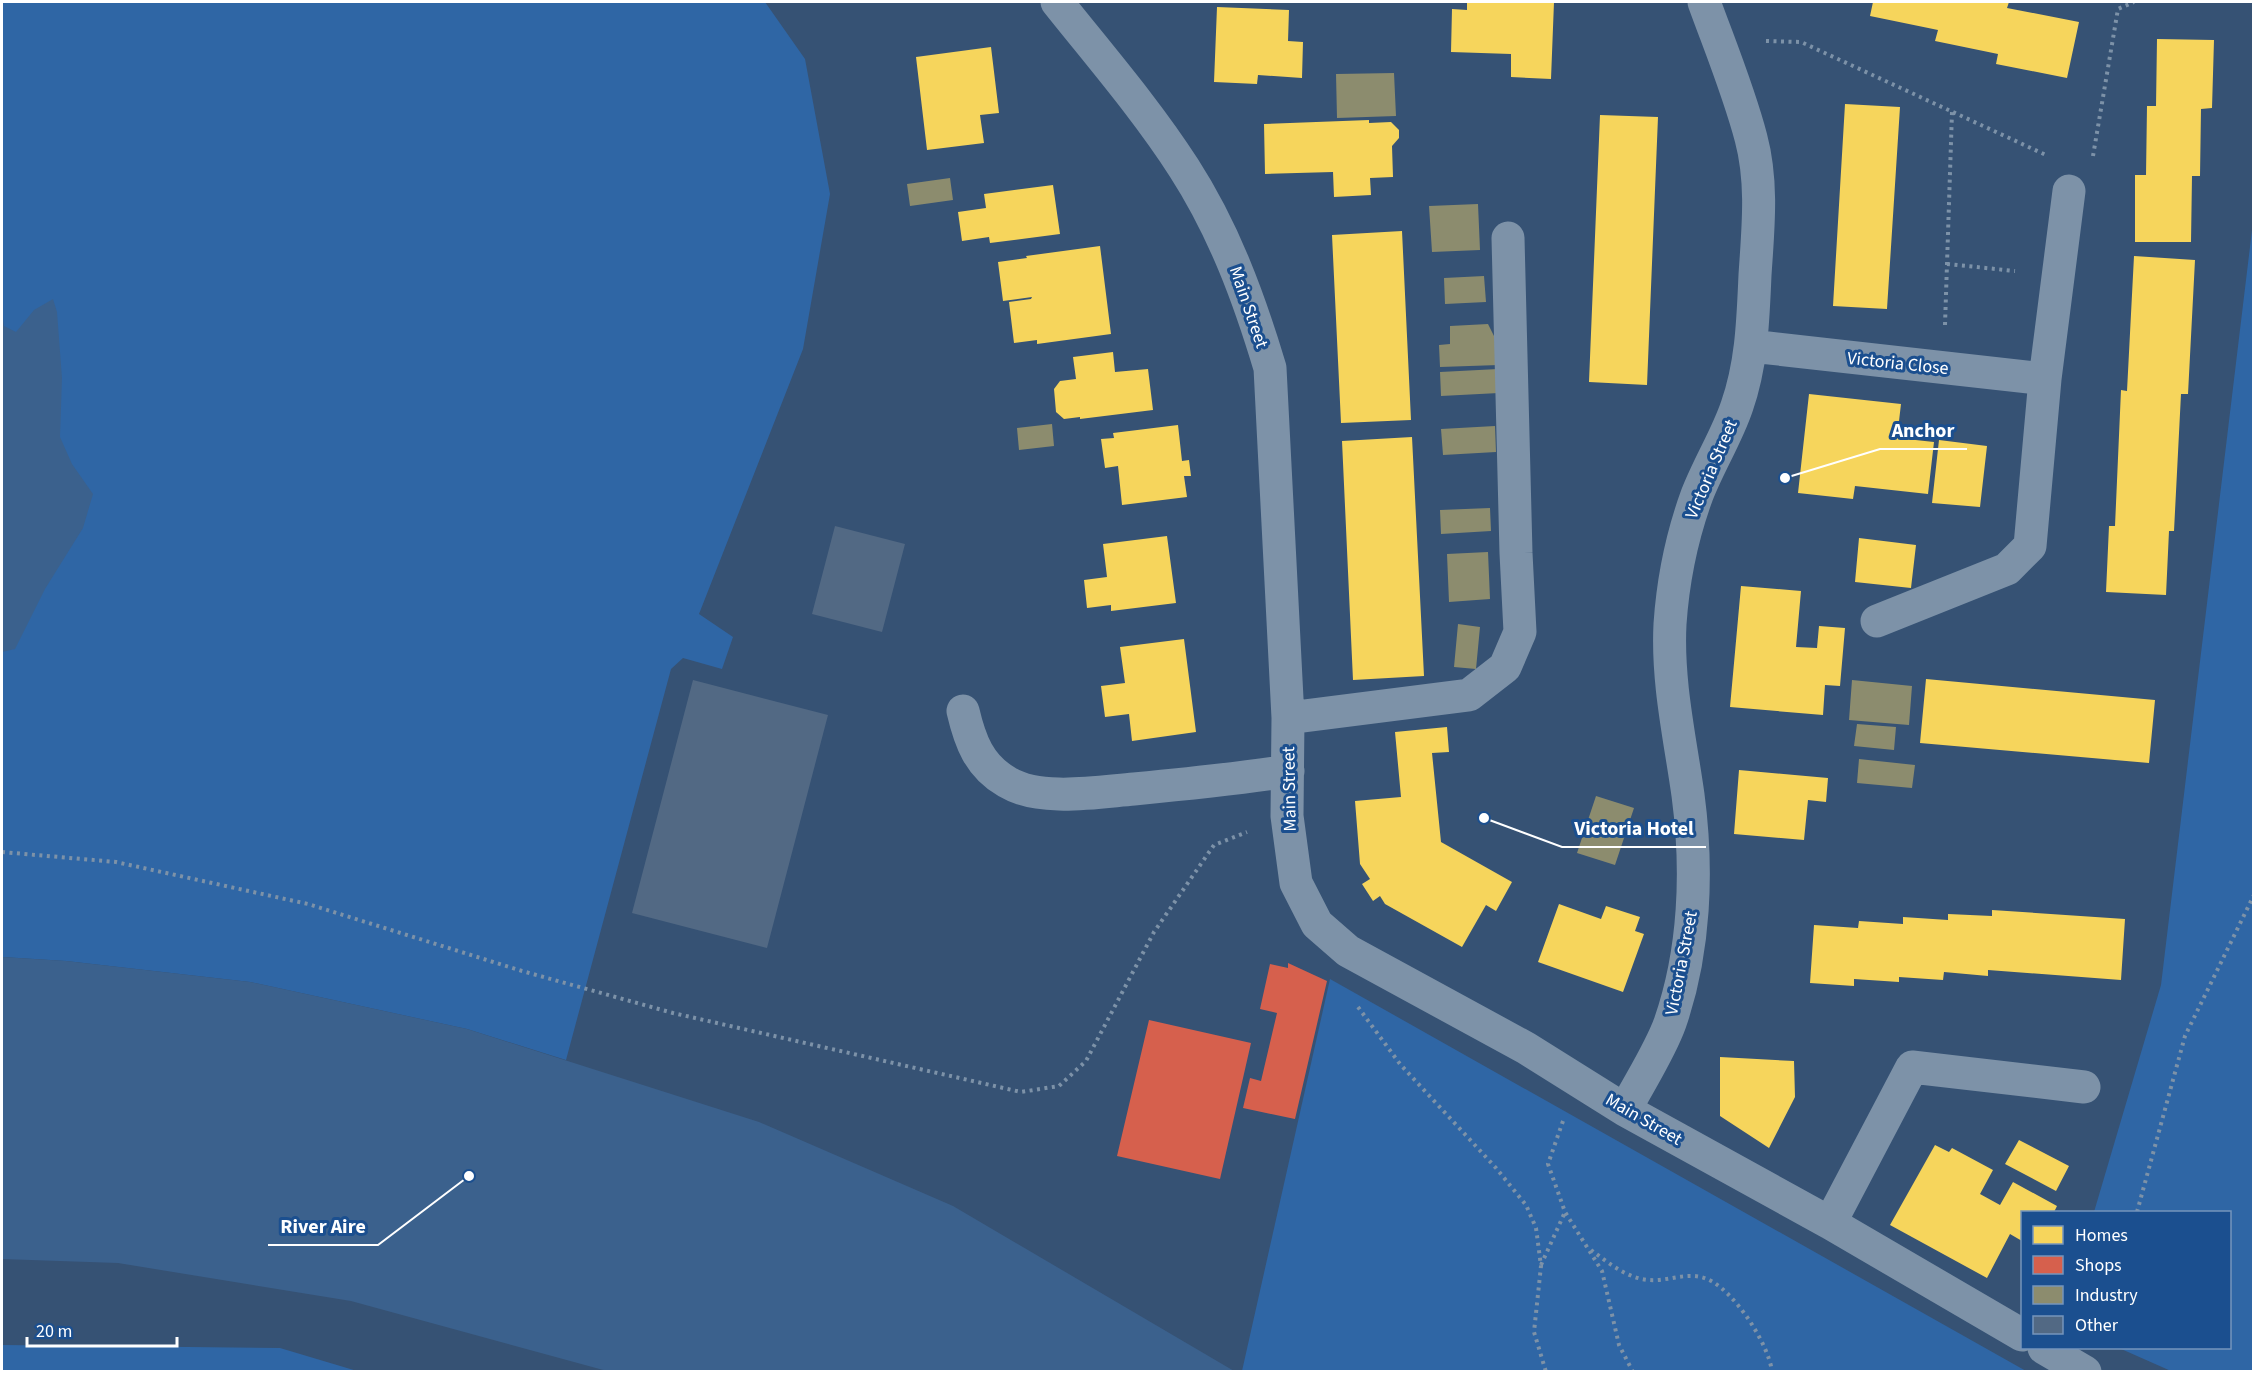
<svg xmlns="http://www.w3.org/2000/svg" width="2255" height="1373" font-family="'Source Sans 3',sans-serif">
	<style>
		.green { fill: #2f66a5 }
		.water { fill: #3b618d }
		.homes { fill: #f6d55c }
		.shops { fill: #d6604d }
		.industry { fill: #8c8c6e }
		.building { fill: #526984 }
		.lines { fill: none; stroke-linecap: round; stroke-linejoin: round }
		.path { stroke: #7d92a8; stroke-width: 4; stroke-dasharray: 3 4.5; stroke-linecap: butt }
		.minor { stroke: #7d92a8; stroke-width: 33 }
		.labels { text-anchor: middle; stroke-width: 6; stroke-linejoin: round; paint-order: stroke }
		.street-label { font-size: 18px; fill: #fff; stroke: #1b4f8f }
		.leader { fill: none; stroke: #fff; stroke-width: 2 }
		.callout-dot { fill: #fff; stroke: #1b4f8f; stroke-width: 2 }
		.callout-label { font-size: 20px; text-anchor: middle; font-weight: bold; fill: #fff; stroke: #1b4f8f; stroke-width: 6; stroke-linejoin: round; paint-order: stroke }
	</style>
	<rect width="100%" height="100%" fill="#365274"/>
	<path class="green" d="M 2,2 L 765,2 L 805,59 L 830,194 L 803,349 L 699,614 L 733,637 L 722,669 L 683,658 L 671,669 L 566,1060 L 467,1029 L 250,982 L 66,961 L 2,957 Z
		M 2253,222 L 2253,1371 L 2171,1371 L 2119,1348 L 2230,1348 L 2230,1212 L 2094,1212 L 2161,985 Z
		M 1330,979 L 2026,1371 L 1242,1371 Z
		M 2,1345 L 280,1348 L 357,1371 L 2,1371 Z"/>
	<path class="water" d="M 53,299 L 57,312 L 62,378 L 60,437 L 72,464 L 93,494 L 83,528 L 45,589 L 15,649 L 2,652 L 2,312 L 4,326 L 16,332 L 34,310 Z
		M 2,957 L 66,961 L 250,982 L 467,1029 L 759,1122 L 953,1206 L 1234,1371 L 607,1371 L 351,1301 L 118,1263 L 2,1259 Z"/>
	<path class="homes" d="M 1467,2 L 1554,2 L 1551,79 L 1511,77 L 1511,54 L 1451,52 L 1452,9 L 1467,10 Z
		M 1873,2 L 2009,2 L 2007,8 L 2079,22 L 2067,78 L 1996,64 L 1998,54 L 1935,41 L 1938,30 L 1870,16 Z
		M 1217,7 L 1289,10 L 1288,41 L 1303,42 L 1302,78 L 1258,75 L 1257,84 L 1214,82 Z
		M 2157,39 L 2214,40 L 2212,108 L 2201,109 L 2200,176 L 2192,176 L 2191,242 L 2135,242 L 2135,175 L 2146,175 L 2147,106 L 2156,106 Z
		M 991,47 L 999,113 L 980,115 L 984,143 L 927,150 L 916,57 Z
		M 1845,104 L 1900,107 L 1887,309 L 1833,306 Z
		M 1600,115 L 1658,117 L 1647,385 L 1589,382 Z
		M 1369,120 L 1369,123 L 1391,122 L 1399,130 L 1399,138 L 1392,146 L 1393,177 L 1370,178 L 1371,195 L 1334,197 L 1333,172 L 1265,174 L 1264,124 Z
		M 1053,185 L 1060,234 L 990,243 L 989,237 L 962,241 L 958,212 L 986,208 L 984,194 Z
		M 1402,231 L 1411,420 L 1341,423 L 1332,235 Z
		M 1100,246 L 1111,334 L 1037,344 L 1037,340 L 1014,343 L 1009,302 L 1031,299 L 1032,297 L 1003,301 L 998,262 L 1027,258 L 1026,256 Z
		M 2134,256 L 2195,260 L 2188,394 L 2181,394 L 2174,531 L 2169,531 L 2166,595 L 2106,592 L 2109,526 L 2115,526 L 2121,390 L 2127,391 Z
		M 1113,352 L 1115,372 L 1148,369 L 1153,410 L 1080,419 L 1080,417 L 1064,419 L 1056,412 L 1054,389 L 1060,381 L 1076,379 L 1073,357 Z
		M 1809,394 L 1901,404 L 1897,438 L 1934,442 L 1928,494 L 1855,486 L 1853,499 L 1798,493 Z
		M 1178,425 L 1182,461 L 1189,460 L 1191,476 L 1184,476 L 1187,497 L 1122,505 L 1118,466 L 1105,468 L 1101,439 L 1114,438 L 1113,433 Z
		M 1412,437 L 1424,676 L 1353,680 L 1342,441 Z
		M 1939,440 L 1987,446 L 1980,507 L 1932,503 Z
		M 1167,536 L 1176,603 L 1111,611 L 1111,605 L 1087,608 L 1084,580 L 1107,577 L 1103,544 Z
		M 1859,538 L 1916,545 L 1911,588 L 1855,582 Z
		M 1741,586 L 1801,591 L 1796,647 L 1817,648 L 1819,626 L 1845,628 L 1840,686 L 1825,685 L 1823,715 L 1730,707 Z
		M 1184,639 L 1196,732 L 1132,741 L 1129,714 L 1105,717 L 1101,686 L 1125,683 L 1120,647 Z
		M 1926,679 L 2155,700 L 2149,763 L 1920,743 Z
		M 1447,727 L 1449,752 L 1432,753 L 1441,842 L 1512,882 L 1496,911 L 1486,905 L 1462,947 L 1385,904 L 1380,896 L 1373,901 L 1362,884 L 1370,879 L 1360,864 L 1355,801 L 1401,797 L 1395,732 Z
		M 1739,770 L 1828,778 L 1826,802 L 1808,800 L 1804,840 L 1734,834 Z
		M 1559,904 L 1601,919 L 1606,906 L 1640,917 L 1635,931 L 1644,934 L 1623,992 L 1538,962 Z
		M 1992,910 L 2125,919 L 2121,980 L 1988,970 L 1988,976 L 1944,972 L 1943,980 L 1899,977 L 1899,982 L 1854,979 L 1854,986 L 1810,983 L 1814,925 L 1858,928 L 1859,921 L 1903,924 L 1903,917 L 1948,920 L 1948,914 L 1992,916 Z
		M 1720,1057 L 1794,1061 L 1795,1097 L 1769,1148 L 1720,1116 Z
		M 2019,1140 L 2069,1166 L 2056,1191 L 2005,1164 Z
		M 1935,1145 L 1949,1152 L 1952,1148 L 1993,1170 L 1980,1194 L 2000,1205 L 2013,1182 L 2057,1206 L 2054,1212 L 2022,1212 L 2022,1241 L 2010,1234 L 1987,1278 L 1890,1225 Z"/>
	<path class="shops" d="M 1288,963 L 1327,981 L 1295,1119 L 1243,1108 L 1250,1078 L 1261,1081 L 1277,1013 L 1260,1009 L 1270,964 L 1288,968 Z
		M 1149,1020 L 1251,1043 L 1220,1179 L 1117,1156 Z"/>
	<path class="industry" d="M 1394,73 L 1396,116 L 1337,118 L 1336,74 Z
		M 950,178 L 953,200 L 910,206 L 907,184 Z
		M 1478,204 L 1480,250 L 1432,252 L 1429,206 Z
		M 1484,276 L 1486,302 L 1445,304 L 1444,278 Z
		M 1488,324 L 1497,342 L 1499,365 L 1440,367 L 1439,345 L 1450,344 L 1450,326 Z
		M 1498,369 L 1499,393 L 1441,396 L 1440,372 Z
		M 1052,424 L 1054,446 L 1019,450 L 1017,428 Z
		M 1495,426 L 1496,452 L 1443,455 L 1441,429 Z
		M 1490,508 L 1491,531 L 1441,534 L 1440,510 Z
		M 1488,552 L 1490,599 L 1449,602 L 1447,554 Z
		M 1458,624 L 1480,627 L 1476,669 L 1454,667 Z
		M 1852,680 L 1912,686 L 1909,725 L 1849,720 Z
		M 1857,724 L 1896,727 L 1894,750 L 1854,746 Z
		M 1859,759 L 1915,765 L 1912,788 L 1857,783 Z
		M 1596,796 L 1634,808 L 1615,865 L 1577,853 Z"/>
	<path class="building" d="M 835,526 L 905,544 L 882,632 L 812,614 Z
		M 693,680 L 828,715 L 767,948 L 632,913 Z"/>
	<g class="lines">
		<path class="path" d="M 1766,41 L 1801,42 L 2046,155
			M 2093,156 L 2118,9 L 2134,2
			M 1947,264 L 2015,271
			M 1945,325 L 1952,112
			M 2,852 L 116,862 L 308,904 L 522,971 L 673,1013 L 1021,1092 L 1059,1086 L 1086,1061 L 1154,932 L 1214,845 L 1247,832
			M 1358,1007 L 1400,1064 L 1496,1168 L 1526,1205 L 1536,1228 L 1541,1266 L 1534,1332 L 1546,1372
			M 1563,1121 L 1548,1164 L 1565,1212 L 1602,1271 L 1619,1345 L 1633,1372
			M 2137,1212 L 2185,1036 L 2254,895
			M 1591,1250 C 1610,1264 1631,1282 1657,1280 C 1674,1279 1690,1272 1707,1279 C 1733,1289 1769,1344 1772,1372
			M 1541,1265 L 1565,1212"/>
		<path class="minor" d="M 1057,2 C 1100,56 1146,109 1184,168 C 1224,230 1249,298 1270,368 L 1288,718 L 1287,816 L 1296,883 L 1317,924 L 1348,951 L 1526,1048 L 1625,1110 L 1830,1223 L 2022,1335
			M 1751,346 L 2045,379
			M 1877,621 L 2007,569 L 2030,546 L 2045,379 L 2069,191
			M 963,711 C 970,741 979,766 1007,782 C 1040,802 1097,792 1134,789 C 1186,784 1237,779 1288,771
			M 1288,718 L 1469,695 L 1505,667 L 1520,632 L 1516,553 L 1508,238
			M 1625,1110 C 1639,1083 1660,1051 1670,1023 C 1695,951 1698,870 1688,795 C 1680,738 1667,682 1670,624 C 1673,580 1682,536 1697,495 C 1709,464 1727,436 1737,406 C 1752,363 1753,319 1755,275 C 1758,229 1763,183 1751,138 C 1739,92 1720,46 1704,2
			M 1830,1223 L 1912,1067 L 2084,1087
			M 2044,1348 L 2085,1372"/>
	</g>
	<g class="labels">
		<g class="street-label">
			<text transform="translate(1249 307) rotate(71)" y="6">Main Street</text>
			<text transform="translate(1898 363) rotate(6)" y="6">Victoria Close</text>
			<text transform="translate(1711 469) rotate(-67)" y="6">Victoria Street</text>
			<text transform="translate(1289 789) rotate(-91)" y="6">Main Street</text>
			<text transform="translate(1681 963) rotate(-79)" y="6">Victoria Street</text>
			<text transform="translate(1644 1119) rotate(30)" y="6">Main Street</text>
		</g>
	</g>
	<path class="leader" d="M1785 478L1880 449H1967M1484 818L1562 847H1706M469 1176L378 1245H268"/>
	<g class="callout-dot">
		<circle cx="1785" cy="478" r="6"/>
		<circle cx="1484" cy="818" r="6"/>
		<circle cx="469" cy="1176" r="6"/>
	</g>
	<g class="callout-label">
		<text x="1923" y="437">Anchor</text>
		<text x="1634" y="835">Victoria Hotel</text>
		<text x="323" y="1233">River Aire</text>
	</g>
	<rect width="2255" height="1373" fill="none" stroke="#ffffff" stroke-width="6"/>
	<rect x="2021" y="1211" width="210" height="138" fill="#1b4f8f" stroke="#7695bc" stroke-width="1.5"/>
	<rect x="2033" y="1226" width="30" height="18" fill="#f6d55c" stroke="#7695bc" stroke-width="1.5"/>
	<text x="2075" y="1241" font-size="18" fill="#ffffff">Homes</text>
	<rect x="2033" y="1256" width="30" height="18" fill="#d6604d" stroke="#7695bc" stroke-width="1.5"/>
	<text x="2075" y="1271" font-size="18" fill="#ffffff">Shops</text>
	<rect x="2033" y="1286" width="30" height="18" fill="#8c8c6e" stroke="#7695bc" stroke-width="1.5"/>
	<text x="2075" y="1301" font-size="18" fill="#ffffff">Industry</text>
	<rect x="2033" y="1316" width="30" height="18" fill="#526984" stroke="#7695bc" stroke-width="1.5"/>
	<text x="2075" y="1331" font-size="18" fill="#ffffff">Other</text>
	<path d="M27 1337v9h150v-9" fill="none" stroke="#ffffff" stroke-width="3"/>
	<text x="36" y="1337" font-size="18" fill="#ffffff" stroke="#1b4f8f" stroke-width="4.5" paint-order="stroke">20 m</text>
</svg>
